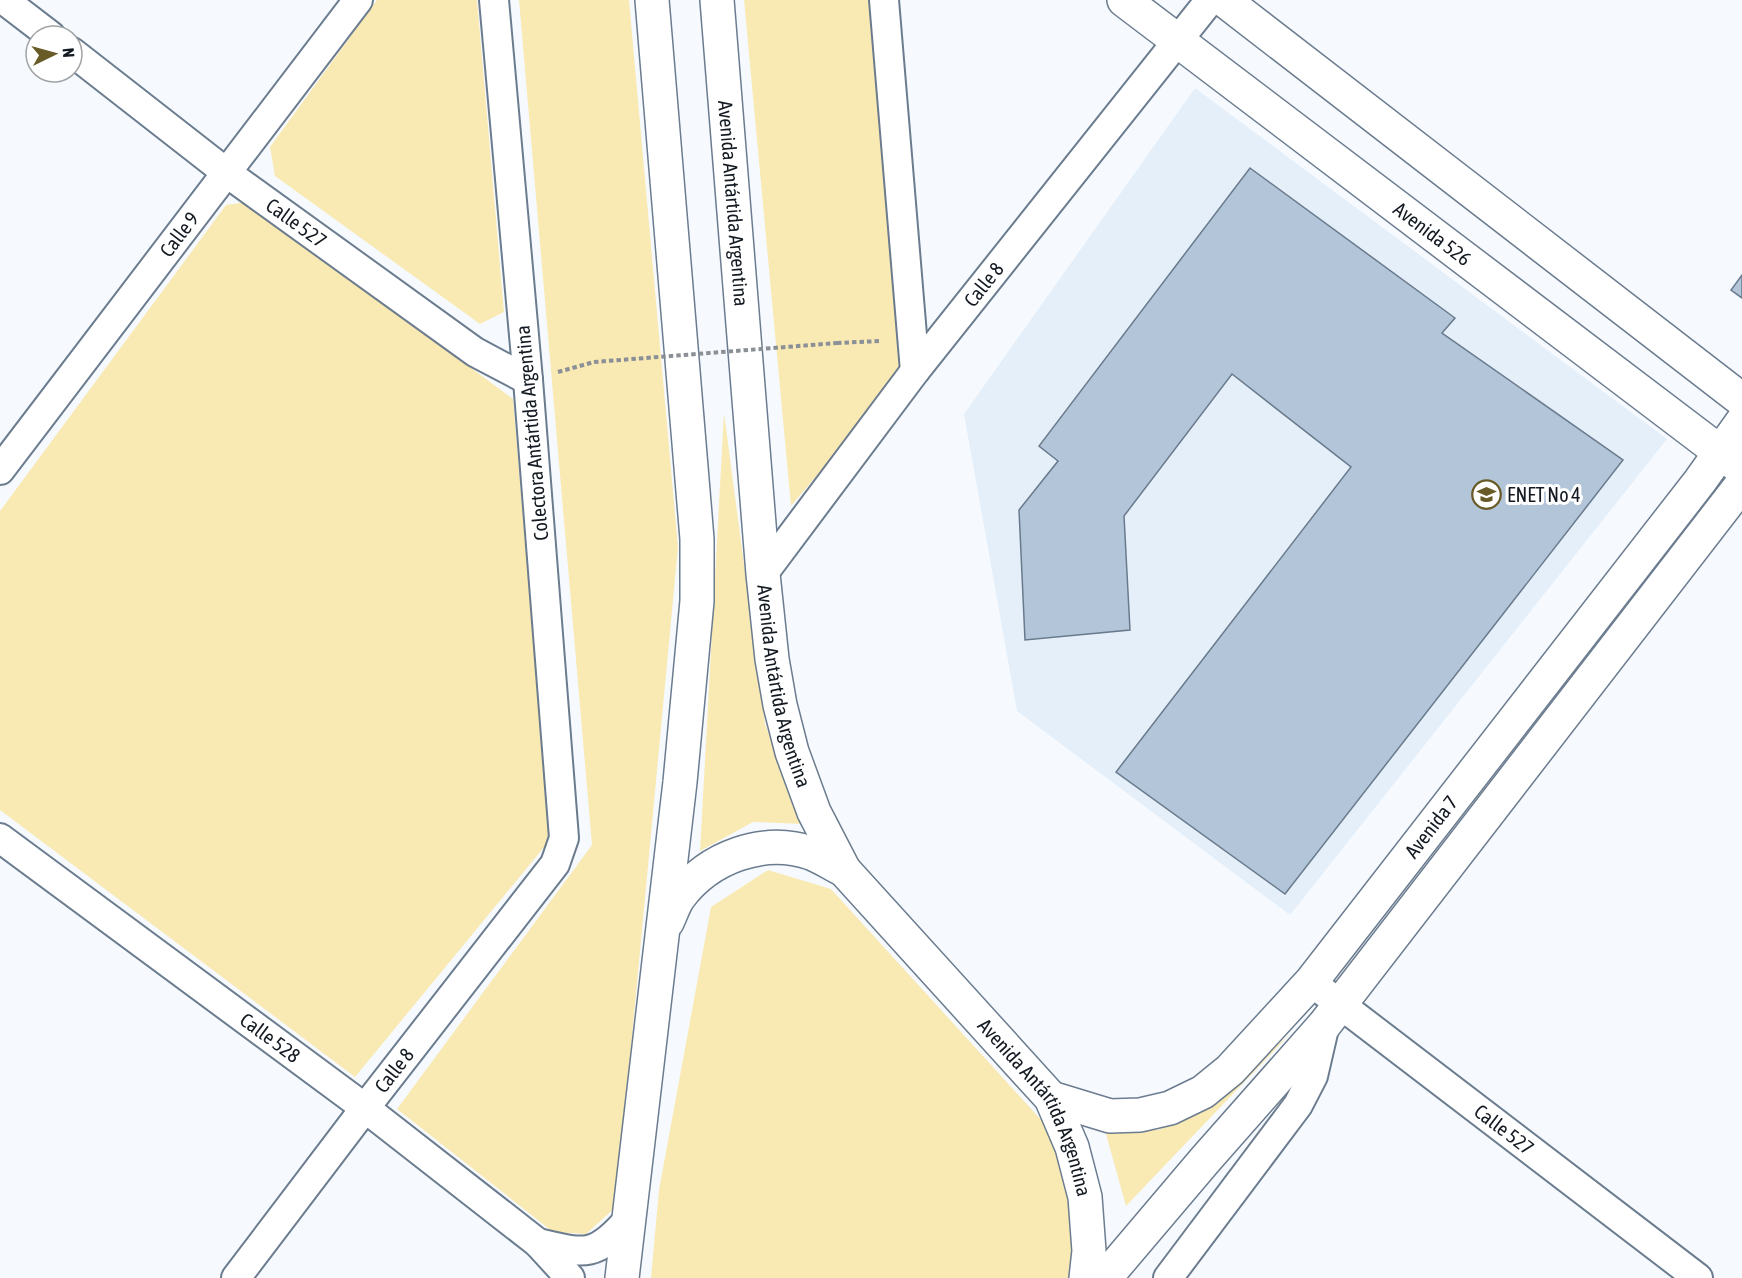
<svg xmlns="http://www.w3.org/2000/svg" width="1742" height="1278" font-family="'Asap Condensed',sans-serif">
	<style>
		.built { fill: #e5eff9 }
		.green { fill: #f9e9b3 }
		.building { fill: #b2c5d9; stroke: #697a8c; stroke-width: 1.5 }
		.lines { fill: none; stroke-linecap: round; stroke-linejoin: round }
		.street-casing { stroke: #6b7c8f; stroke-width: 32 }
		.secondary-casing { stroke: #6b7c8f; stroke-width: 36 }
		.primary-casing { stroke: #6b7c8f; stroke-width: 36 }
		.path { stroke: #8b9096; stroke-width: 4; stroke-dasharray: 4.5 3; stroke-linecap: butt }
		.street { stroke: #fff; stroke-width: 28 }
		.secondary { stroke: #fff; stroke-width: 33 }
		.primary { stroke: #fff; stroke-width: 33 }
		.path-bridge { stroke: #8b9096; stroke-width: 4; stroke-dasharray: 4.5 3; stroke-linecap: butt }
		.labels { text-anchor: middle; stroke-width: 6; stroke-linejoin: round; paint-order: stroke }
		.street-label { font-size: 20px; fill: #141a22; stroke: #fff }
		.poi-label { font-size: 20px; fill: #141a22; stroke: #fff; text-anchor: start }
	</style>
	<rect width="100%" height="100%" fill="#f6faff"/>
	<path class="built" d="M 1195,88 L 1667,439 L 1290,915 L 1017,711 L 964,414 Z"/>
	<path class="green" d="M 377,0 L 477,0 L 504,312 L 480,324 L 275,176 L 270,147 Z
		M 519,0 L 629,0 L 678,547 L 616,1207 L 586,1234 L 553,1232 L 397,1109 L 592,845 Z
		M 744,0 L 870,0 L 903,374 L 791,506 Z
		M 247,202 L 513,399 L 550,840 L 355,1077 L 0,810 L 0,511 L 226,205 Z
		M 724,413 L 765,724 L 803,824 L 753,822 L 700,851 Z
		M 768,870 L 831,889 L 1043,1122 L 1073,1198 L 1070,1278 L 651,1278 L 659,1190 L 711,907 Z
		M 1290,1034 L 1126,1206 L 1104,1127 L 1158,1130 L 1201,1112 Z"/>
	<path class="building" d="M 1250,168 L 1455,318 L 1442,333 L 1623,460 L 1285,894 L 1116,772 L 1351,467 L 1232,374 L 1124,516 L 1130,630 L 1025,640 L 1019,510 L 1058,461 L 1039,446 Z
		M 1742,275 L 1742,298 L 1731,290 Z"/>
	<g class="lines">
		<defs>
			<g id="street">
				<path d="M 4,0 L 51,36"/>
				<path d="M 884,0 L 915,371"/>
				<path id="s1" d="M 72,52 L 227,173 L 475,352 L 528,380"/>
				<path id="s2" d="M 0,470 L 358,0"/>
				<path id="s3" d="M 763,574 L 915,371 L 1210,0"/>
				<path id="s4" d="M 0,838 L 365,1108 L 538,1243 L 570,1278"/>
				<path id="s5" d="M 1311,982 L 1698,1278"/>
				<path d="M 538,1243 C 585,1254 595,1258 628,1220"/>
				<path id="s6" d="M 236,1278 L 365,1108 L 555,864 L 564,838 L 528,380 L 494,0"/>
				<path d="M 1168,1278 L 1298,1105 L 1313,1076 L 1325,1024"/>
			</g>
			<g id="secondary">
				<path id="s7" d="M 1124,0 L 1737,465"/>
				<path d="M 1224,0 L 1742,400"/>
				<path id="s8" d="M 1051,1098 L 1110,1116 L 1140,1115 L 1170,1108 L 1203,1092 L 1230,1070 L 1311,982 L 1700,481 L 1742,422"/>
				<path d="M 1105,1278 L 1205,1160 L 1325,1024 L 1742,484"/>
			</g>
			<g id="primary">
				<path id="s9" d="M 717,0 L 763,574 L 772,659 L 780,705 L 792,752 L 814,812 L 844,870 L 1051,1098 L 1072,1147 L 1085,1197 L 1089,1251 L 1086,1278"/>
				<path d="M 667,922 C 671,914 674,904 679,897 C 709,857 763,837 811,853 C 822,857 833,865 844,870"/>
				<path d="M 622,1278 L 680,782 L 697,601 L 697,539 L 652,0"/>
			</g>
		</defs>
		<use href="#street" class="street-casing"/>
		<use href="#secondary" class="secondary-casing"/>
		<use href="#primary" class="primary-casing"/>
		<path class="path" d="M 837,343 L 880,341
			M 558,372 L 594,362"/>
		<use href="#street" class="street"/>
		<use href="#secondary" class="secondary"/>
		<use href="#primary" class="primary"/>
		<path class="path-bridge" d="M 594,362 L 837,343"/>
	</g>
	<defs>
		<symbol id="school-ring" viewBox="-11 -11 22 22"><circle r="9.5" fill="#fff" stroke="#695b28" stroke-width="1.5"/><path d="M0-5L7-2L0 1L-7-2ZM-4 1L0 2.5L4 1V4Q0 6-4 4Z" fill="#695b28"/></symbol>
	</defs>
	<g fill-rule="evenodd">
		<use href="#school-ring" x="1470" y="478" width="33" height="33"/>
	</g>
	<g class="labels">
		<g class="street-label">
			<text dy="7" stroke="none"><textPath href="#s9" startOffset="204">Avenida Antártida Argentina</textPath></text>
			<text dy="7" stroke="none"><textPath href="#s1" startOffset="282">Calle 527</textPath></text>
			<text dy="7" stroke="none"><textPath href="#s7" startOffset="387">Avenida 526</textPath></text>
			<text dy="7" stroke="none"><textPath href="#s2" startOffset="296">Calle 9</textPath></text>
			<text dy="7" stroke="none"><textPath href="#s3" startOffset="364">Calle 8</textPath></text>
			<text transform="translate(532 433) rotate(-95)" y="7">Colectora Antártida Argentina</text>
			<text dy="7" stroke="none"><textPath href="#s9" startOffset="690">Avenida Antártida Argentina</textPath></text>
			<text dy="7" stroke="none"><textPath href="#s8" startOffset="510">Avenida 7</textPath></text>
			<text dy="7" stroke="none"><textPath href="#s4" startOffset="336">Calle 528</textPath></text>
			<text dy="7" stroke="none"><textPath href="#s6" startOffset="261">Calle 8</textPath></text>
			<text dy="7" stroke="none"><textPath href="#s9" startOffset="1194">Avenida Antártida Argentina</textPath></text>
			<text dy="7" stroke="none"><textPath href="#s5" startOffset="243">Calle 527</textPath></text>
		</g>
		<g class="poi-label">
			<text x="1507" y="502">ENET No 4</text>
		</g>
	</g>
	<g transform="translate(54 54) rotate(85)"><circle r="28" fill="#ffffff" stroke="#a1a3a7" stroke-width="1.5"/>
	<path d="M0-4.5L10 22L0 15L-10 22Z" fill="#695b28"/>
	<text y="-9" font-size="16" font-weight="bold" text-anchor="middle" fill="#141a22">N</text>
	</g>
</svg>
